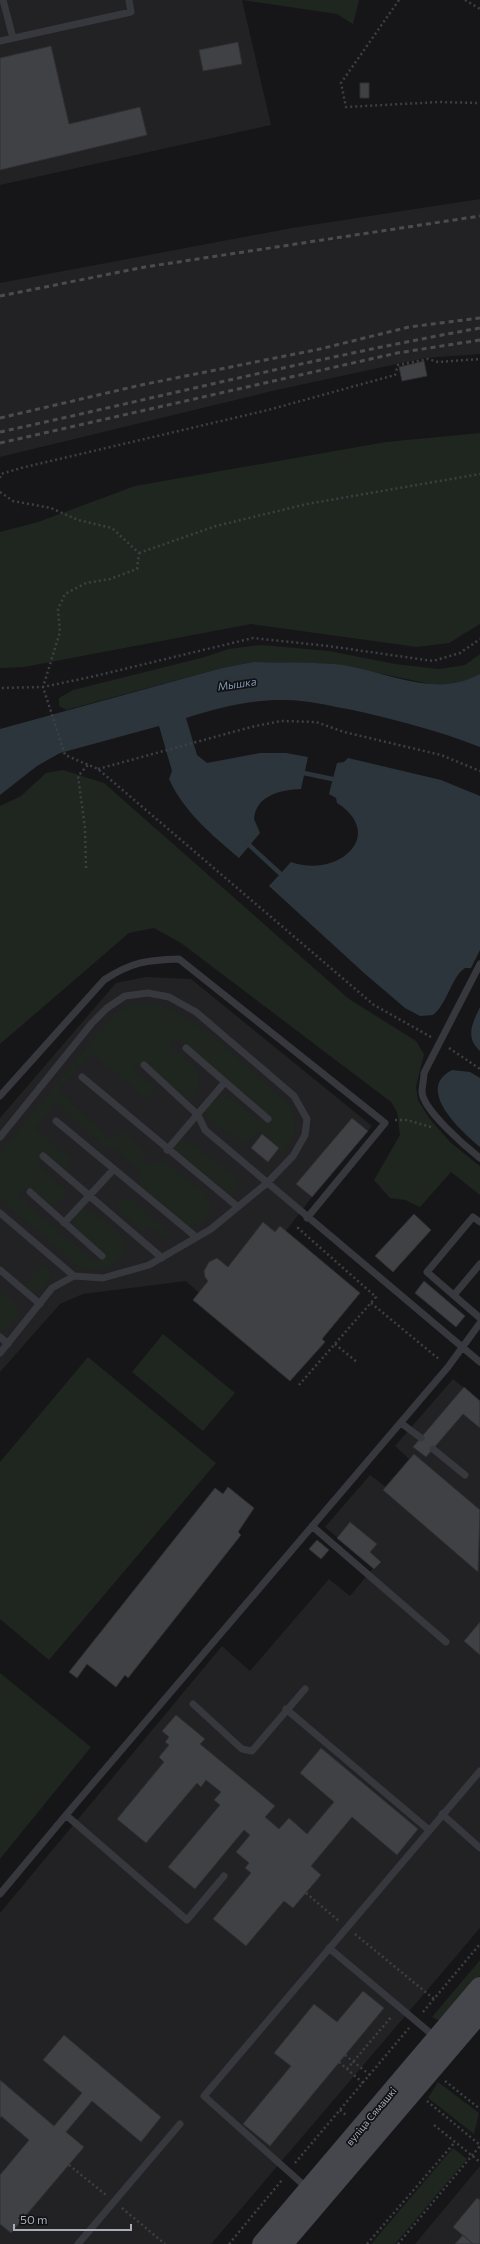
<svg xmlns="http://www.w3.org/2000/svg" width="480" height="2244" font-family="Commissioner,sans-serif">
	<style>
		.built { fill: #222225 }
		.green { fill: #1e261f }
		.water { fill: #2c353c }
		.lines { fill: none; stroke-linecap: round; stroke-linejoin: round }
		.stream { stroke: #2c353c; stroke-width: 4.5 }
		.building { fill: #404145; stroke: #303034 }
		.path { stroke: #3d3f44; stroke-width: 2.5; stroke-dasharray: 2 3; stroke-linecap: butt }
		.service { stroke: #37383d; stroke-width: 7 }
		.secondary { stroke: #45474d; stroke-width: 20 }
		.rail { stroke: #4a4c52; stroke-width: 3; stroke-dasharray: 5 4; stroke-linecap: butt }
		.labels { text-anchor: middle; stroke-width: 3.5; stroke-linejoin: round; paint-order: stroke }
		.street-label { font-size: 10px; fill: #a8adb8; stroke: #111113 }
		.water-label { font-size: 11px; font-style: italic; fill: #7f9bb3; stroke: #111113 }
	</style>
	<rect width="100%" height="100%" fill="#161618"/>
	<path class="built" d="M 0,0 L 242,0 L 271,125 L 0,185 Z
		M 480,199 L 480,354 L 426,358 L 397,364 L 272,391 L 0,457 L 0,283 L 292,228 Z
		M 146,977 L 191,979 L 372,1126 L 368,1131 L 352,1118 L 297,1184 L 312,1197 L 286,1231 L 275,1232 L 263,1222 L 228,1267 L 217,1258 L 209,1262 L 205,1271 L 205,1277 L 208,1281 L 199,1293 L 186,1281 L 83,1294 L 60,1304 L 0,1372 L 0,1118 L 116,983 Z
		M 453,1379 L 480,1401 L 480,1928 L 211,2244 L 0,2244 L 0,1913 L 222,1646 L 250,1671 L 329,1579 L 350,1596 L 373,1568 L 325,1527 L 370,1475 L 386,1487 L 409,1459 L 395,1446 Z
		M 480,2166 L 480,2244 L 415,2244 Z"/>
	<path class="green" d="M 242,0 L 359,0 L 353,24 L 337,14 Z
		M 480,433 L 480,624 L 449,643 L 417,647 L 251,624 L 24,667 L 0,668 L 0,532 L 38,522 L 135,486 L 386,442 Z
		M 261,645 L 329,651 L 395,664 L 439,669 L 465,665 L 480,654 L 480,674 L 468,681 L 455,684 L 430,684 L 335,664 L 253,662 L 222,668 L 66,710 L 59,706 L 59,698 L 73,690 L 205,657 L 228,649 Z
		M 63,770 L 104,783 L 349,999 L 416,1041 L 424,1054 L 416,1087 L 418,1100 L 429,1118 L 451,1143 L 480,1166 L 480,1195 L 451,1172 L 420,1207 L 405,1200 L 390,1198 L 374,1180 L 400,1135 L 397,1112 L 391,1102 L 181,943 L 154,928 L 129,933 L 0,1044 L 0,806 L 21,796 L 46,773 Z
		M 150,1003 L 175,1011 L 211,1035 L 289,1104 L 296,1121 L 293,1139 L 283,1154 L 258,1132 L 247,1144 L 220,1128 L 204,1112 L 213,1101 L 225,1095 L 242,1106 L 258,1121 L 263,1113 L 176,1037 L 170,1046 C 188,1060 207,1069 195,1095 L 184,1099 L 149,1068 L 139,1065 L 133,1070 L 157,1088 L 147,1100 L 94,1055 L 87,1056 L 58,1090 L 110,1139 L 121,1130 L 145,1154 L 141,1158 L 149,1166 L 160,1160 C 172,1167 199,1186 207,1196 C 214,1205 209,1218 200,1223 C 197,1225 191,1225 188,1226 L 141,1189 L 140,1172 L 112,1145 L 107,1150 L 57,1103 L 35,1128 L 72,1160 L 61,1173 L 44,1158 L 38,1165 L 64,1189 L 64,1198 C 49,1213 37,1199 24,1189 L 18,1196 L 92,1260 L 100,1259 L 73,1229 L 72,1222 L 76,1213 L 84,1209 C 94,1213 118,1229 123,1239 C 130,1256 112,1268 98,1270 C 91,1271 83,1268 77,1265 L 0,1199 L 0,1153 L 114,1014 L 133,1004 Z
		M 183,1141 L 191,1143 L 232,1174 L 236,1180 L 237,1189 L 231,1195 L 173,1148 L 177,1143 Z
		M 122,1197 L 133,1201 L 169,1233 L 164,1238 L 150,1225 L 142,1232 L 120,1212 L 117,1201 Z
		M 43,1262 C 45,1264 48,1267 49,1270 C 55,1283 38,1298 23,1288 Z
		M 0,1290 C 11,1299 25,1308 13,1323 C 9,1328 6,1330 0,1331 Z
		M 163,1334 L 235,1393 L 203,1431 L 132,1372 Z
		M 88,1357 L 216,1463 L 49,1660 L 0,1619 L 0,1462 Z
		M 0,1673 L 91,1747 L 0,1859 Z
		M 480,1960 L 480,1976 L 443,2020 L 438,2020 L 432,2017 Z
		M 438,2082 L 479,2113 L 474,2134 L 428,2098 Z
		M 453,2148 L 467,2159 L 395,2244 L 371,2244 Z"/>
	<path class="water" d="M 253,662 C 280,663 308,662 335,664 C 383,669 433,700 480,674 L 480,747 C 437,730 393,719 348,709 C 326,705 303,699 281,700 C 249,700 217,708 186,718 L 197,755 L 207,763 L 260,753 L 286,753 L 308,757 L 301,789 C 281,790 256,795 254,819 L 260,833 L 239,858 C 212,835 184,812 169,779 L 172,771 L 159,726 L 60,753 L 37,766 L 0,795 L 0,729 L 222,668 Z
		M 348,758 L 441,780 L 480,796 L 480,950 L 471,968 L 465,968 C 451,977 448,1003 433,1015 L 420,1016 L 405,1008 L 364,973 L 269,886 L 291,862 C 338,879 387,835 337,803 L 336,798 L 329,794 L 337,763 L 344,762 Z
		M 480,1007 L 480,1051 C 465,1037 472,1024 480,1007 Z
		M 452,1070 L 470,1072 L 480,1078 L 480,1147 C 462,1132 414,1089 452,1070 Z"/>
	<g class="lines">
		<path class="stream" d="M 299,772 L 337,780
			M 247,843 L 284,877"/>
	</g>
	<path class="building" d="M 238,42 L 242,64 L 203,71 L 199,50 Z
		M 51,46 L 69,124 L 140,107 L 147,135 L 0,170 L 0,58 Z
		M 360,83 L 369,83 L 369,98 L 360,98 Z
		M 424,361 L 427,376 L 402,381 L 399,367 Z
		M 352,1118 L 368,1131 L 312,1197 L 296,1184 Z
		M 262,1134 L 279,1148 L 268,1162 L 251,1148 Z
		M 414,1214 L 431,1230 L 393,1272 L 375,1256 Z
		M 263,1222 L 275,1232 L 280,1226 L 360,1293 L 322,1339 L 325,1342 L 290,1381 L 193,1300 L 208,1281 L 205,1277 L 204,1271 L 209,1262 L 217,1258 L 228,1267 Z
		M 424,1281 L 465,1316 L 456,1327 L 415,1293 Z
		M 464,1387 L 480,1401 L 480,1428 L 463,1414 L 426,1457 L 413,1447 Z
		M 414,1454 L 480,1510 L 478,1572 L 383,1490 Z
		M 228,1487 L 254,1508 L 238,1532 L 241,1535 L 128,1678 L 125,1675 L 116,1687 L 87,1664 L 77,1678 L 69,1672 L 215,1488 L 223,1494 Z
		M 350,1522 L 377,1544 L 370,1552 L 381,1562 L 374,1569 L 337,1538 Z
		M 317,1540 L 329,1550 L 321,1559 L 309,1549 Z
		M 480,1622 L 480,1655 L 464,1641 Z
		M 176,1715 L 205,1739 L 200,1744 L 275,1806 L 265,1817 L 279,1829 L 289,1818 L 307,1834 L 334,1802 L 300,1773 L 321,1748 L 418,1829 L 397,1855 L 352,1817 L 311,1866 L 321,1875 L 293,1908 L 284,1901 L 246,1946 L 213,1919 L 251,1873 L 245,1868 L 249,1863 L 236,1852 L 250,1835 L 244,1830 L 195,1889 L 168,1867 L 220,1805 L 214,1800 L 221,1792 L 206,1780 L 201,1787 L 197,1783 L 146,1843 L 117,1819 L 164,1762 L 159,1757 L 169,1745 L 165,1742 L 169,1737 L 162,1731 Z
		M 363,1991 L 384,2008 L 270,2146 L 243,2124 L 291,2066 L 274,2053 L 314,2004 L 337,2022 Z
		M 64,2035 L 161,2117 L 141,2142 L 92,2101 L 66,2132 L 84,2147 L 11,2233 L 0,2224 L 0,2175 L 29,2140 L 1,2116 L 0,2118 L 0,2080 L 54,2126 L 82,2093 L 43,2060 Z
		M 477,2198 L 480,2200 L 480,2244 L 473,2244 L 453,2227 Z
		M 463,2235 L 473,2244 L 455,2244 Z"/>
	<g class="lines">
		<path class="path" d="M 399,0 L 341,83 L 346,107 L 439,102 L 480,103
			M 465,0 L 480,9
			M 0,478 L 1,474 L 21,468 L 268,410 L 395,375 L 398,365 L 428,359 L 438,362 L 480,359
			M 0,492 L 13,501 L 51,508 L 78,520 L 112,528 L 139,553 L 137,569 L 110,579 L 86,583 L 65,594 L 58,609 L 60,632 L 43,687 L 0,688
			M 139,553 L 216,526 L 307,504 L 480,474
			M 98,769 L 251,727 L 281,721 L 316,722 L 344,732 L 441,755 L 480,771
			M 86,868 L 85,828 L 78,776 L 88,765
			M 431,1037 L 374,1005 L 98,769 L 65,755 L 43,687 L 95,676 L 253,638 L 328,646 L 433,661 L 460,653 L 480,639
			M 449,1048 L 480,1069
			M 395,1120 L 407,1120 L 431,1127
			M 371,1303 L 440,1360
			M 335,1344 L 358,1363
			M 299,1385 L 376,1297 L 298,1228 L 300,1226
			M 306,1893 L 339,1921
			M 355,1934 L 434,1999
			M 423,2012 L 480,1944
			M 345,2055 L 370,2075
			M 339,2062 L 363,2083
			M 347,2069 L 392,2016
			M 445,2081 L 480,2109
			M 427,2101 L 480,2145
			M 340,2110 L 347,2116
			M 434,2125 L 480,2162
			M 295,2163 L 409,2028
			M 69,2165 L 106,2195
			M 122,2208 L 165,2244
			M 229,2244 L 282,2180
			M 367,2244 L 455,2142
			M 398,2244 L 480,2146"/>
		<path class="service" d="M 3,0 L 13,38
			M 0,41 L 131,12 L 129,0
			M 480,964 L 424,1073 C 424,1079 422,1086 422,1092 C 423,1110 466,1147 480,1158
			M 186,1048 L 225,1082
			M 144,1065 L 198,1115 L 205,1130 L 480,1362
			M 82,1077 L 238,1207
			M 0,1096 L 104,980 C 131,962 147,960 179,959 L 385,1123 L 307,1218
			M 56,1121 L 196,1237
			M 0,1137 L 92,1023 L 107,1008 L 125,996 L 148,993 L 169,997 L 196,1012 L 294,1096 L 307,1119 L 305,1135 L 293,1156 L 267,1183 L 211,1229 L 149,1265 L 103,1278 L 74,1276 L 52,1288 L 0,1353
			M 167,1150 L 225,1082 L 268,1119
			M 43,1156 L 162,1258
			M 30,1192 L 102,1256
			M 0,1213 L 74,1276
			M 480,1222 L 473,1217 L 427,1272 L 480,1318
			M 64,1223 L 114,1169
			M 0,1270 L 40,1304
			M 454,1295 L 480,1264
			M 0,1337 L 8,1344
			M 401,1423 L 421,1438
			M 433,1449 L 465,1475
			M 312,1526 L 446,1642
			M 193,1704 L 242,1749 L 252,1751 L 305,1689
			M 286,1709 L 429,1830
			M 442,1814 L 480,1848
			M 66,1815 L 448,1367 L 480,1323
			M 0,1894 L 66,1815 L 187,1920 L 224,1876
			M 329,1948 L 435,2037
			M 307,2188 L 204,2096 L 480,1771
			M 78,2244 L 180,2124"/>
		<path class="secondary" d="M 262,2244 L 480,1987
			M 283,2244 L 480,2013"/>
		<path class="rail" d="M 0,296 L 145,267 L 480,216
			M 0,418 L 141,385 L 320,349 L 409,327 L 480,318
			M 0,432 C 160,397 319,357 480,328
			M 0,443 L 397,353 L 480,340"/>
	</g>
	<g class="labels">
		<g class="street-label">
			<text transform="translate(371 2116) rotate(-50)" y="4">вуліца Сямашкі</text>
		</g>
		<g class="water-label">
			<text transform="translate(237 684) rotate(-8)" y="4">Мышка</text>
		</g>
	</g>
	<path d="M14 2224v6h117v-6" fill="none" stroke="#a8adb8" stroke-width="2"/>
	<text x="20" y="2224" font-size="12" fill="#a8adb8" stroke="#111113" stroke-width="3" paint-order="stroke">50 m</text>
</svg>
